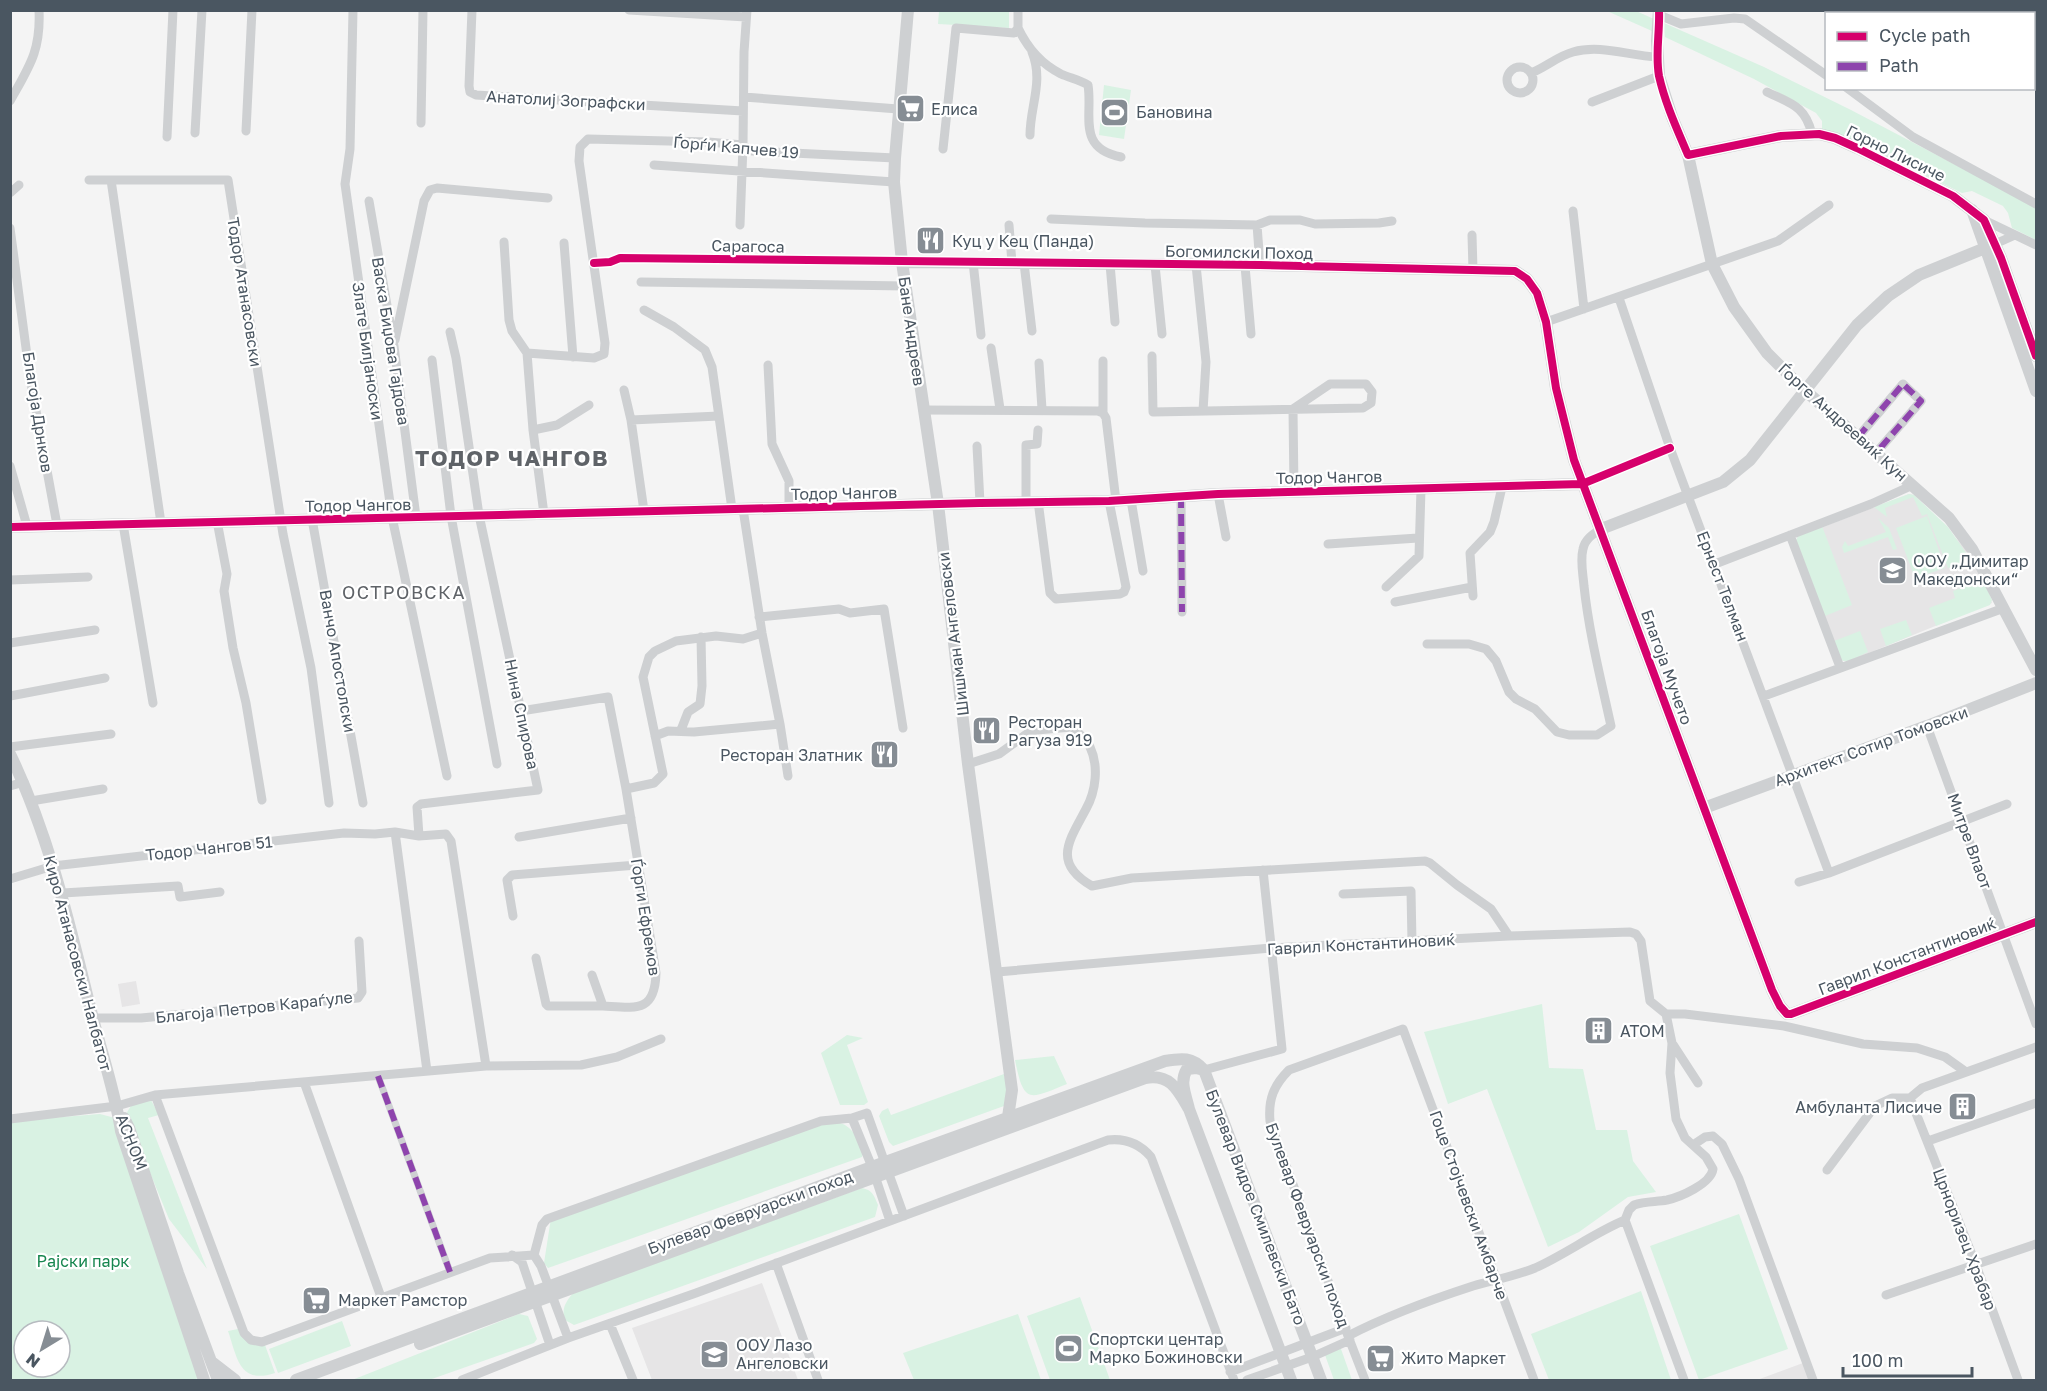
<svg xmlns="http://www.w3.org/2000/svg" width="2047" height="1391" font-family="'Golos Text',sans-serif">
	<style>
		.education { fill: #e6e5e6 }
		.green { fill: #d9f2e3; fill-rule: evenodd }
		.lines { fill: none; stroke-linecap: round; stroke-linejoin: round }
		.pedestrian { stroke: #ced0d2; stroke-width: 7 }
		.minor { stroke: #ced0d2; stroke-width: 9 }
		.tertiary { stroke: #ced0d2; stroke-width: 12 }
		.quiet { stroke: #8e44ad; stroke-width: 6; stroke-dasharray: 12 6; stroke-linecap: butt }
		.cycleway-casing { stroke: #fff; stroke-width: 11 }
		.cycleway { stroke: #d6006c; stroke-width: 8 }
		.labels { text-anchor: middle; stroke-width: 4.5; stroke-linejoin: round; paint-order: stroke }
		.street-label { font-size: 16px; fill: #4a5661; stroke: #fff }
		.poi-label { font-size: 16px; fill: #4a5661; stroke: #fff; text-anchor: start }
		.park-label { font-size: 16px; fill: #17864f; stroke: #fff }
		.neighbourhood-label { font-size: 18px; letter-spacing: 1.5px; fill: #5f6368; stroke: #fff }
		.district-label { font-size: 22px; font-weight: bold; letter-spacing: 1.5px; fill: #5f6368; stroke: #fff }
	</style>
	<rect width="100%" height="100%" fill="#f4f4f4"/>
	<path class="education" d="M 1909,494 L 1914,495 L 1966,549 L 1983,580 L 1992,603 L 1849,661 L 1843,661 L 1839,656 L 1797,537 Z
		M 136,981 L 140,1004 L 122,1007 L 118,984 Z
		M 762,1283 L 798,1380 L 652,1380 L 632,1328 Z
		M 1803,1363 L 1809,1380 L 1757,1380 Z"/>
	<path class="green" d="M 939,11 L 1009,11 L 1009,28 L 938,24 Z
		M 1607,11 L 1636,11 L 1654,19 L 1652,31 Z
		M 1664,23 L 1764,67 L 1851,110 L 2036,207 L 2036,240 L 2012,228 L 2008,213 L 2003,206 L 1972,191 L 1962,193 L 1875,151 L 1822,129 L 1822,121 L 1816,113 L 1754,79 L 1665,37 Z
		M 1104,85 L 1131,90 L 1124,139 L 1099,135 Z
		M 1909,494 L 1914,495 L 1948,527 L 1971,560 L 1948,568 L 1927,514 L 1922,516 L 1913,497 L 1885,508 L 1887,517 L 1874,507 Z
		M 1927,516 L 1945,568 L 1915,578 L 1896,528 Z
		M 1878,518 L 1889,528 L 1897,549 L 1893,550 L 1888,537 L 1844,553 L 1842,547 L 1845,541 L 1848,546 L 1886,532 Z
		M 1822,526 L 1852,605 L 1825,616 L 1796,540 L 1799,535 Z
		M 1983,580 L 1992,600 L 1990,605 L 1936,626 L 1929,608 L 1955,598 L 1953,591 Z
		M 1906,620 L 1912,635 L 1886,646 L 1880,629 Z
		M 1860,631 L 1868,652 L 1849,661 L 1843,661 L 1839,656 L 1834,641 Z
		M 1542,1004 L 1549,1068 L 1583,1069 L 1596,1130 L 1627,1130 L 1633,1161 L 1656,1192 L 1628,1197 L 1579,1232 L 1548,1247 L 1487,1089 L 1448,1104 L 1424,1032 Z
		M 847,1035 L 863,1038 L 847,1045 L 868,1102 L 864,1105 L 840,1105 L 821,1053 Z
		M 1054,1056 L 1067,1084 C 1028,1100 1024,1104 1015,1060 Z
		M 1004,1074 L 1007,1087 L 1004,1106 L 893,1146 L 889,1142 L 879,1116 L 882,1111 L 888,1108 L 891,1115 Z
		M 151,1100 L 159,1115 L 148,1118 L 207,1269 L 169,1219 L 126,1114 L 132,1104 Z
		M 100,1114 L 115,1118 L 200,1376 L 195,1380 L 11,1380 L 11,1121 ZM 24,1331 L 60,1331 L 60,1367 L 24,1367 Z
		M 815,1123 C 822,1123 832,1121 840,1123 C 852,1126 865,1145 862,1157 L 548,1268 L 544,1263 L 551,1218 Z
		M 862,1188 C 872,1190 874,1195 878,1205 L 875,1217 L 574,1325 L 565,1320 C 561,1308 566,1302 573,1293 Z
		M 1739,1214 L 1788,1349 L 1699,1380 L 1650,1246 Z
		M 1641,1291 L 1671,1380 L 1549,1380 L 1531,1334 Z
		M 1080,1297 L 1110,1380 L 1050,1380 L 1027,1316 Z
		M 519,1314 L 528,1316 L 537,1339 L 534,1343 L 429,1380 L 352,1380 Z
		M 1018,1314 L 1041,1380 L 914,1380 L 903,1353 Z
		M 342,1321 L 351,1346 L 278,1373 L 269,1349 Z
		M 238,1329 L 265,1345 L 275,1373 C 239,1385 237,1357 228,1331 Z
		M 1336,1349 L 1341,1349 L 1352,1380 L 1334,1380 L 1325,1355 Z"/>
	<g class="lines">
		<path class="pedestrian" d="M 378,1076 L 450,1272"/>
		<path class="minor" d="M 353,10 L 350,149 L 345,184 L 392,517 L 447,776
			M 472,10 L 469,86 L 470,92 L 476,95 L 743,111
			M 629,10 L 746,17
			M 1659,15 L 1681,24 L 1734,18 L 1745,19 L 1826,75
			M 1018,28 C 1027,47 1041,64 1061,74 C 1070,78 1080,80 1088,85 C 1093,115 1076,148 1121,157
			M1507 80a13 13 0 1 1 26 0a13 13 0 1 1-26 0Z
			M 1531,73 C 1546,67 1558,56 1573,52 C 1601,44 1629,56 1657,57
			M 1847,88 L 1913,137 L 2036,204
			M 1767,92 C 1792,104 1805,106 1812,134
			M 744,97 L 898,109
			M 10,101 C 29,67 41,51 39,10
			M 1592,102 L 1659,76
			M 421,123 L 423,10
			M 246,131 L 252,10
			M 195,133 L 202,10
			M 1030,135 C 1030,106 1044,81 1032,52
			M 167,137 L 173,10
			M 943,149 L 956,28 L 1014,33 L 1018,28 L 1018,10
			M 654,165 L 894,182
			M 89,180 L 228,180 L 283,534 L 311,668 L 329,803
			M 111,180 L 161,523
			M 10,193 L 19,185
			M 369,201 L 394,346 L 416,517
			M 1573,211 L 1584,309
			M 1051,219 L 1145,223 L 1257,225 L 1270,220 L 1300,220 L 1315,224 L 1379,223 L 1392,221
			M 1984,220 L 2036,245
			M 740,225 L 743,145 L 744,52 L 747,10
			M 1009,225 L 1012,263
			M 1257,225 L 1260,265
			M 10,228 L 30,378 L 57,525
			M 1472,235 L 1473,270
			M 504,242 L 509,320 L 512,331 L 527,353 L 533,430 L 544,514
			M 564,243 L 573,357
			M 1995,244 L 2015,235
			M 973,262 L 981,335
			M 594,263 L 610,262 L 620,258 L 902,262
			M 1024,263 L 1032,331
			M 1110,264 L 1115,322
			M 1155,265 L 1162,334
			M 1196,265 L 1206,362 L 1203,411
			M 1245,266 L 1251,334
			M 641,282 L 905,286
			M 1619,298 L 1670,448 L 1829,873
			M 644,310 L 674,327 L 705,350 L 712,367 L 732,509
			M 1546,322 L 1778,241 L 1829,205
			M 395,340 L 424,201 L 430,190 L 437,188 L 548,198
			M 991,348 L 1000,409
			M 527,353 L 594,358 L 604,354 L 605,343 L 579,161 L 580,147 L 588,139 L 708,142 L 743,145 L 752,151 L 895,158
			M 1152,356 L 1153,412 L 1363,408 L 1371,403 L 1372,392 L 1366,384 L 1330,384 L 1293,409
			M 432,360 L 451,516 L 497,764
			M 1103,361 L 1103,413 L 1106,418 L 1116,501
			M 1039,363 L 1042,409
			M 768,365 L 772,444 L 789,481 L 789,507
			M 624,390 L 631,420 L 644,511
			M 1293,409 L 1294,491
			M 923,410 L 1098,411 L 1103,413
			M 631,420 L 719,416
			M 533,430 L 557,425 L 589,405
			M 1858,437 L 1903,384 L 1921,401 L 1876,453
			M 977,446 L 980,503
			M 10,466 L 27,526
			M 1582,484 L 1670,448
			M 1218,494 L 1226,537
			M 1181,496 L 1182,612
			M 1131,500 L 1143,571
			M 1038,501 L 1050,593 L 1056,599 L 1120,594 L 1124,592 L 1126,587 L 1109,501
			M 1026,502 L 1026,445 L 1037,444 L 1038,430
			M 743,509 L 762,633 L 780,724 L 788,776
			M 312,519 L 363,803
			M 217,521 L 227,574 L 224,591 L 233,648 L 246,703 L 262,800
			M 123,524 L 153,703
			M 1790,535 L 1840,667
			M 1328,544 L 1418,538
			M 1715,564 L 1871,504 L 1913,485
			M 10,580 L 88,577
			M 1386,587 L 1419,556 L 1421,489
			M 1473,596 L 1470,553 L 1490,532 L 1494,522 L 1502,487
			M 1395,602 L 1472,587
			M 759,617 L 839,609 L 850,613 L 884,609 L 903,728
			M 10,643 L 95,630
			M 1427,644 L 1469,644 L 1486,649 L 1496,661 L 1509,692 L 1516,699 L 1535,709 L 1557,732 L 1569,735 L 1597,735 L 1611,726 C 1601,680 1589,633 1584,586 C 1583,574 1580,561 1583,549 C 1585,539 1593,534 1601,529
			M 10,696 L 105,678
			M 1764,696 L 2004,608
			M 521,711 L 608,697 L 626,789 L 656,973 C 655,1013 636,1008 603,1006 L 592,975
			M 1927,726 L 2036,1024
			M 681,730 L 688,712 L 700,704 L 702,686 L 701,637
			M 655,736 L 668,731 L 694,732 L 780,724
			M 10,747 L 111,734
			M 968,764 L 999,754 L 1028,733 L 1037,730 L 1072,727 C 1078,733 1087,739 1090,747 C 1099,766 1096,791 1086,809 C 1069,841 1052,863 1092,886 L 1132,878 L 1425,861 L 1430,863 L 1457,885 L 1491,909 L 1509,936
			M 10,786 L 24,782
			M 626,789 L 654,783 L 663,774 L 643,677 L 649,657 L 655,651 L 676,641 L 716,636 L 743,639 L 762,633
			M 31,801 L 103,789
			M 395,832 L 419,836 L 446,834 L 451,841 L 486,1066
			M 419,836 L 417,807 L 421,804 L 538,790 L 479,515 L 456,358 L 450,332
			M 519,837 L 631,818
			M 10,879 L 53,866 L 344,833 L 375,834 L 395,832 L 427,1071
			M 1799,882 L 1829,873 L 2007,804
			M 63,893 L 178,886 L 180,897 L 220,892
			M 1343,894 L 1411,891 L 1412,942
			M 513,916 L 507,880 L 512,875 L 637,865
			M 536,958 L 546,1004 L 548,1006 L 603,1006
			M 997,972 L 1271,948 L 1509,936 L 1630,932 L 1636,934 L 1641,941 L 1650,1001 L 1666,1014
			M 1666,1014 L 1685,1014 L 1784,1026 L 1863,1044 L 1917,1048 L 1945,1057 L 1966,1072
			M 93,1018 L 141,1018 L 358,998 L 362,992 L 359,941
			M 1672,1043 L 1698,1083
			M 1204,1070 L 1282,1049 L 1263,870
			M 304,1082 L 381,1297
			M 155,1095 L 486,1066 L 581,1065 L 617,1057 L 661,1039
			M 852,1118 L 872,1167 L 890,1221
			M 10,1119 L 117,1106 L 155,1095 L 244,1333 L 251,1340 L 262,1342 L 490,1258 L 534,1255 L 542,1225 L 547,1219 L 821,1121 L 852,1118 L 867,1113 L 904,1216
			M 1928,1141 L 2036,1103
			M 1693,1145 L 1705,1137 L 1713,1136 L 1722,1144 L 1739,1179 L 1813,1380
			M 1827,1170 L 1875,1106 L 1892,1098 L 1910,1098
			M 1625,1220 L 1684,1380
			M 512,1255 L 522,1262 L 550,1345
			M 534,1255 L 541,1266 L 568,1338
			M 776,1263 L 818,1380
			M 1886,1295 L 2036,1244
			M 610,1324 L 633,1380
			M 1348,1336 L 1365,1380
			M 1230,1372 L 1346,1328
			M 462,1380 L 568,1338 L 696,1293 L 1108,1140 C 1126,1138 1140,1144 1151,1157 L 1234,1380
			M 1247,1380 L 1312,1357 L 1350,1340
			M 1534,1380 C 1490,1263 1447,1146 1403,1029 L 1289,1070 C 1274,1085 1268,1099 1270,1121 L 1348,1336 C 1388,1315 1430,1300 1473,1286 C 1494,1280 1516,1276 1535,1268 C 1566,1254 1594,1233 1625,1220 L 1629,1210 L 1634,1205 C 1645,1201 1656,1202 1667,1200 C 1680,1197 1711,1184 1713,1169 L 1706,1157 L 1685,1138 L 1676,1119 L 1670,1073 L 1672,1043 L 1666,1014
			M 2018,1380 L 1976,1265 L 1910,1098 L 1922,1088 L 2036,1047"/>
		<path class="tertiary" d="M 908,10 L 895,158 L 894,182 L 902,262 L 938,504 L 968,764 L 1012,1090 L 1008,1117
			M 1659,10 L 1657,41 L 1659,76 L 1672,117 L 1688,155 L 1712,264 L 1734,307 L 1767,353 L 1799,385 L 1949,518 L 1972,549 L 2036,670
			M 1688,155 L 1781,136 L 1819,134 L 1835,138 L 1857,148 L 1953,196 L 1984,220 L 2001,258 L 2036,356
			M 1972,210 L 2036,391
			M 902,262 L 1260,265 L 1515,271 L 1527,279 L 1537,293 L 1546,322 L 1556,388 L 1574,460 L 1772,990 L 1780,1006 L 1787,1014 L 1791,1014 L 2036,922
			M 10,527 L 980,503 L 1109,501 L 1218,494 L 1582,484
			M 1601,529 L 1723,482 L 1750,460 L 1857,325 L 1888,296 L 1919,275 L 1995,244
			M 10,754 C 50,837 70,927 92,1015 C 102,1054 115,1092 121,1131 L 204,1380
			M 1704,808 L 1927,726 L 2036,683
			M 1204,1070 L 1196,1068 L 1187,1069 C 1179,1082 1186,1095 1189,1109 L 1291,1380
			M 124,1118 L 129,1128 L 178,1273 L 218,1380
			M 420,1344 L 1145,1078 C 1170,1073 1178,1090 1189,1109
			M 213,1363 L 235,1380
			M 296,1380 L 872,1167 L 1165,1061 C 1182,1058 1192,1057 1204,1070 L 1321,1380"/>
		<path class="quiet" d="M 1858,437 L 1903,384 L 1921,401 L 1876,453
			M 1181,496 L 1182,612
			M 378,1076 L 450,1272"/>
		<defs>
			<path id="cycleway" d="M 1659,10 C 1660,32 1655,54 1659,76 C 1665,103 1677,129 1688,155 L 1781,136 L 1819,134 L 1835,138 L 1857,148 L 1953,196 L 1984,220 L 2001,258 L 2036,356
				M 594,263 L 610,262 L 620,258 L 1260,265 L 1515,271 L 1527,279 L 1537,293 L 1546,322 L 1556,388 L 1574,460 L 1772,990 L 1780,1006 L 1787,1014 L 1791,1014 L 2036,922
				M 10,527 L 980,503 L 1109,501 L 1218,494 L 1582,484 L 1670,448"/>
		</defs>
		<use href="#cycleway" class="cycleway-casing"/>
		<use href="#cycleway" class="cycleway"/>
	</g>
	<defs>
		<symbol id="supermarket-square" viewBox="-11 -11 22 22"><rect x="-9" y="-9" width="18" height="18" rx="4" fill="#868d94" stroke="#fff"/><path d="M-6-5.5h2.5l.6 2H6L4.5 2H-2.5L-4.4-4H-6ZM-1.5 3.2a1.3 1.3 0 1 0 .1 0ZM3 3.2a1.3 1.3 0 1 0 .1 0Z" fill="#fff"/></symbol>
		<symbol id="stadium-square" viewBox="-11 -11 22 22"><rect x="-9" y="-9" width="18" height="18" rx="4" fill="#868d94" stroke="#fff"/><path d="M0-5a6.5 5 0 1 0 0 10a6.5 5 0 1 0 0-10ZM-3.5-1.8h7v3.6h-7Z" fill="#fff"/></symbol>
		<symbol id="restaurant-square" viewBox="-11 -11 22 22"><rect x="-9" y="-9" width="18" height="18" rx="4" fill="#868d94" stroke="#fff"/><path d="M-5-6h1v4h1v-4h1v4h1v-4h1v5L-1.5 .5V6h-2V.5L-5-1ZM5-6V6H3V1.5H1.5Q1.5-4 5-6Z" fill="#fff"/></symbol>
		<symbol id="school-square" viewBox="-11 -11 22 22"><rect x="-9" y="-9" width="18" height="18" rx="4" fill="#868d94" stroke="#fff"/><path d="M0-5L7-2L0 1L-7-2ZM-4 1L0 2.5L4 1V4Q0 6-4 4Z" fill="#fff"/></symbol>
		<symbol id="building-square" viewBox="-11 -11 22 22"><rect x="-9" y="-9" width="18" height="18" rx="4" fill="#868d94" stroke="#fff"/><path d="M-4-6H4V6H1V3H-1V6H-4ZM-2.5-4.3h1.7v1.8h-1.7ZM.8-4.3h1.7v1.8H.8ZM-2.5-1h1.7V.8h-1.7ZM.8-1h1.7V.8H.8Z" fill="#fff"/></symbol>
	</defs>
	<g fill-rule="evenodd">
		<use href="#supermarket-square" x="894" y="92" width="33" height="33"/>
		<use href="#stadium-square" x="1098" y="96" width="33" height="33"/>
		<use href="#restaurant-square" x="914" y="224" width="33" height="33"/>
		<use href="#school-square" x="1876" y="554" width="33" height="33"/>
		<use href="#restaurant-square" x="970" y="714" width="33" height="33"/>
		<use href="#restaurant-square" x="868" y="738" width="33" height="33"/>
		<use href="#building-square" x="1582" y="1014" width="33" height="33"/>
		<use href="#building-square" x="1946" y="1090" width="33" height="33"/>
		<use href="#supermarket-square" x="300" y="1284" width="33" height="33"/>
		<use href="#stadium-square" x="1052" y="1332" width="33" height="33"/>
		<use href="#school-square" x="698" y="1338" width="33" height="33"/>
		<use href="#supermarket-square" x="1364" y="1342" width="33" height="33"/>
	</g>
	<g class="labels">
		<g class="street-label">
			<text transform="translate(566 100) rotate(3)" y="6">Анатолиј Зографски</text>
			<text transform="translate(736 147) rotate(5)" y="6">Ѓорѓи Капчев 19</text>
			<text transform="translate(1896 153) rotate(26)" y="6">Горно Лисиче</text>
			<text transform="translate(748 246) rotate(1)" y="6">Сарагоса</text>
			<text transform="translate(1239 252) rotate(1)" y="6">Богомилски Поход</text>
			<text transform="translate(245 292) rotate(81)" y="6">Тодор Атанасовски</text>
			<text transform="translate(912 331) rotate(82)" y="6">Бане Андреев</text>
			<text transform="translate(391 341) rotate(81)" y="6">Васка Биџова Гајдова</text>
			<text transform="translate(368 351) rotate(82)" y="6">Злате Билјаноски</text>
			<text transform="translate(38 412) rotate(81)" y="6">Благоја Дрнков</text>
			<text transform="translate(1843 422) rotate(42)" y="6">Ѓорге Андреевиќ Кун</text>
			<text transform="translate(1329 477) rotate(-1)" y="6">Тодор Чангов</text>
			<text transform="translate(844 493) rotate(-1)" y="6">Тодор Чангов</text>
			<text transform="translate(358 505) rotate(-1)" y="6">Тодор Чангов</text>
			<text transform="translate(1723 586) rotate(69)" y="6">Ернест Телман</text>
			<text transform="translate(953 634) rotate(-97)" y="6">Шишман Ангеловски</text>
			<text transform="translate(338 661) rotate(80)" y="6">Ванчо Апостолски</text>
			<text transform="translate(1667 667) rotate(70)" y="6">Благоја Мучето</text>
			<text transform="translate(522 714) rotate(78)" y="6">Нина Спирова</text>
			<text transform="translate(1871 746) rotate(-20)" y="6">Архитект Сотир Томовски</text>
			<text transform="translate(1970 841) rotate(70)" y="6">Митре Влаот</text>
			<text transform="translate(209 848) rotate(-6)" y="6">Тодор Чангов 51</text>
			<text transform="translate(646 917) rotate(81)" y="6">Ѓорги Ефремов</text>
			<text transform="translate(1361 944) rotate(-3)" y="6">Гаврил Константиновиќ</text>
			<text transform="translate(1907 956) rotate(-21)" y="6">Гаврил Константиновиќ</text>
			<text transform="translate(78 963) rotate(75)" y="6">Киро Атанасовски Налбатот</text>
			<text transform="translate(254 1007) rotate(-6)" y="6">Благоја Петров Караѓуле</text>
			<text transform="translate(132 1142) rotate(68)" y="6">АСНОМ</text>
			<text transform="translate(1469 1205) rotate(70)" y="6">Гоце Стојчевски Амбарче</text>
			<text transform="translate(1256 1207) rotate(69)" y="6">Булевар Видое Смилевски Бато</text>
			<text transform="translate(750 1212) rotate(-20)" y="6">Булевар Февруарски поход</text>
			<text transform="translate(1308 1225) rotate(70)" y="6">Булевар Февруарски поход</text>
			<text transform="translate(1965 1239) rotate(69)" y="6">Црноризец Храбар</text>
		</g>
		<g class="poi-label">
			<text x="931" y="115">Елиса</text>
			<text x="1136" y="118">Бановина</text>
			<text x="952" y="247">Куц у Кец (Панда)</text>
			<text x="1913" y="567">ООУ „Димитар<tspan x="1913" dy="18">Македонски“</tspan></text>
			<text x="1008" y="728">Ресторан<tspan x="1008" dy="18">Рагуза 919</tspan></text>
			<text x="863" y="761" text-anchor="end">Ресторан Златник</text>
			<text x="1620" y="1037">АТОМ</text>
			<text x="1942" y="1113" text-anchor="end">Амбуланта Лисиче</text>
			<text x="338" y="1306">Маркет Рамстор</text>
			<text x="1089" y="1345">Спортски центар<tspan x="1089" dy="18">Марко Божиновски</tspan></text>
			<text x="736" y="1351">ООУ Лазо<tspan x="736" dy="18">Ангеловски</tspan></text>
			<text x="1401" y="1364">Жито Маркет</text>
		</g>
		<g class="park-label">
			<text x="83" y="1267">Рајски парк</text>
		</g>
		<g class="neighbourhood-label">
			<text x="404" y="599">ОСТРОВСКА</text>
		</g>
		<g class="district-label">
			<text x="512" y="466">ТОДОР ЧАНГОВ</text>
		</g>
	</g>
	<rect width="2047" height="1391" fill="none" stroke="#4a5661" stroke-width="24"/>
	<rect x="1825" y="12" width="210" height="78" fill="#ffffff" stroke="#b7bbc0" stroke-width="1.5"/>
	<rect x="1837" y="32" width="30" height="9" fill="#d6006c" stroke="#b7bbc0" stroke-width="1.5"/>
	<text x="1879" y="42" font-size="18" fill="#4a5661">Cycle path</text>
	<rect x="1837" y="62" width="30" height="9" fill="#8e44ad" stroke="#b7bbc0" stroke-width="1.5"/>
	<text x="1879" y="72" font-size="18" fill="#4a5661">Path</text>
	<g transform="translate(42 1349) rotate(218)"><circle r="28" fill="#ffffff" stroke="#b7bbc0" stroke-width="1.5"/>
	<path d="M0-4.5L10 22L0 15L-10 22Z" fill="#868d94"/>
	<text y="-9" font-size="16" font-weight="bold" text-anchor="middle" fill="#4a5661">N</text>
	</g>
	<path d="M1843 1367v9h129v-9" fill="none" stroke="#4a5661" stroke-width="3"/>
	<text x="1852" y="1367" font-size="18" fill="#4a5661" stroke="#ffffff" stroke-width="4.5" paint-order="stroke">100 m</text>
</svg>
